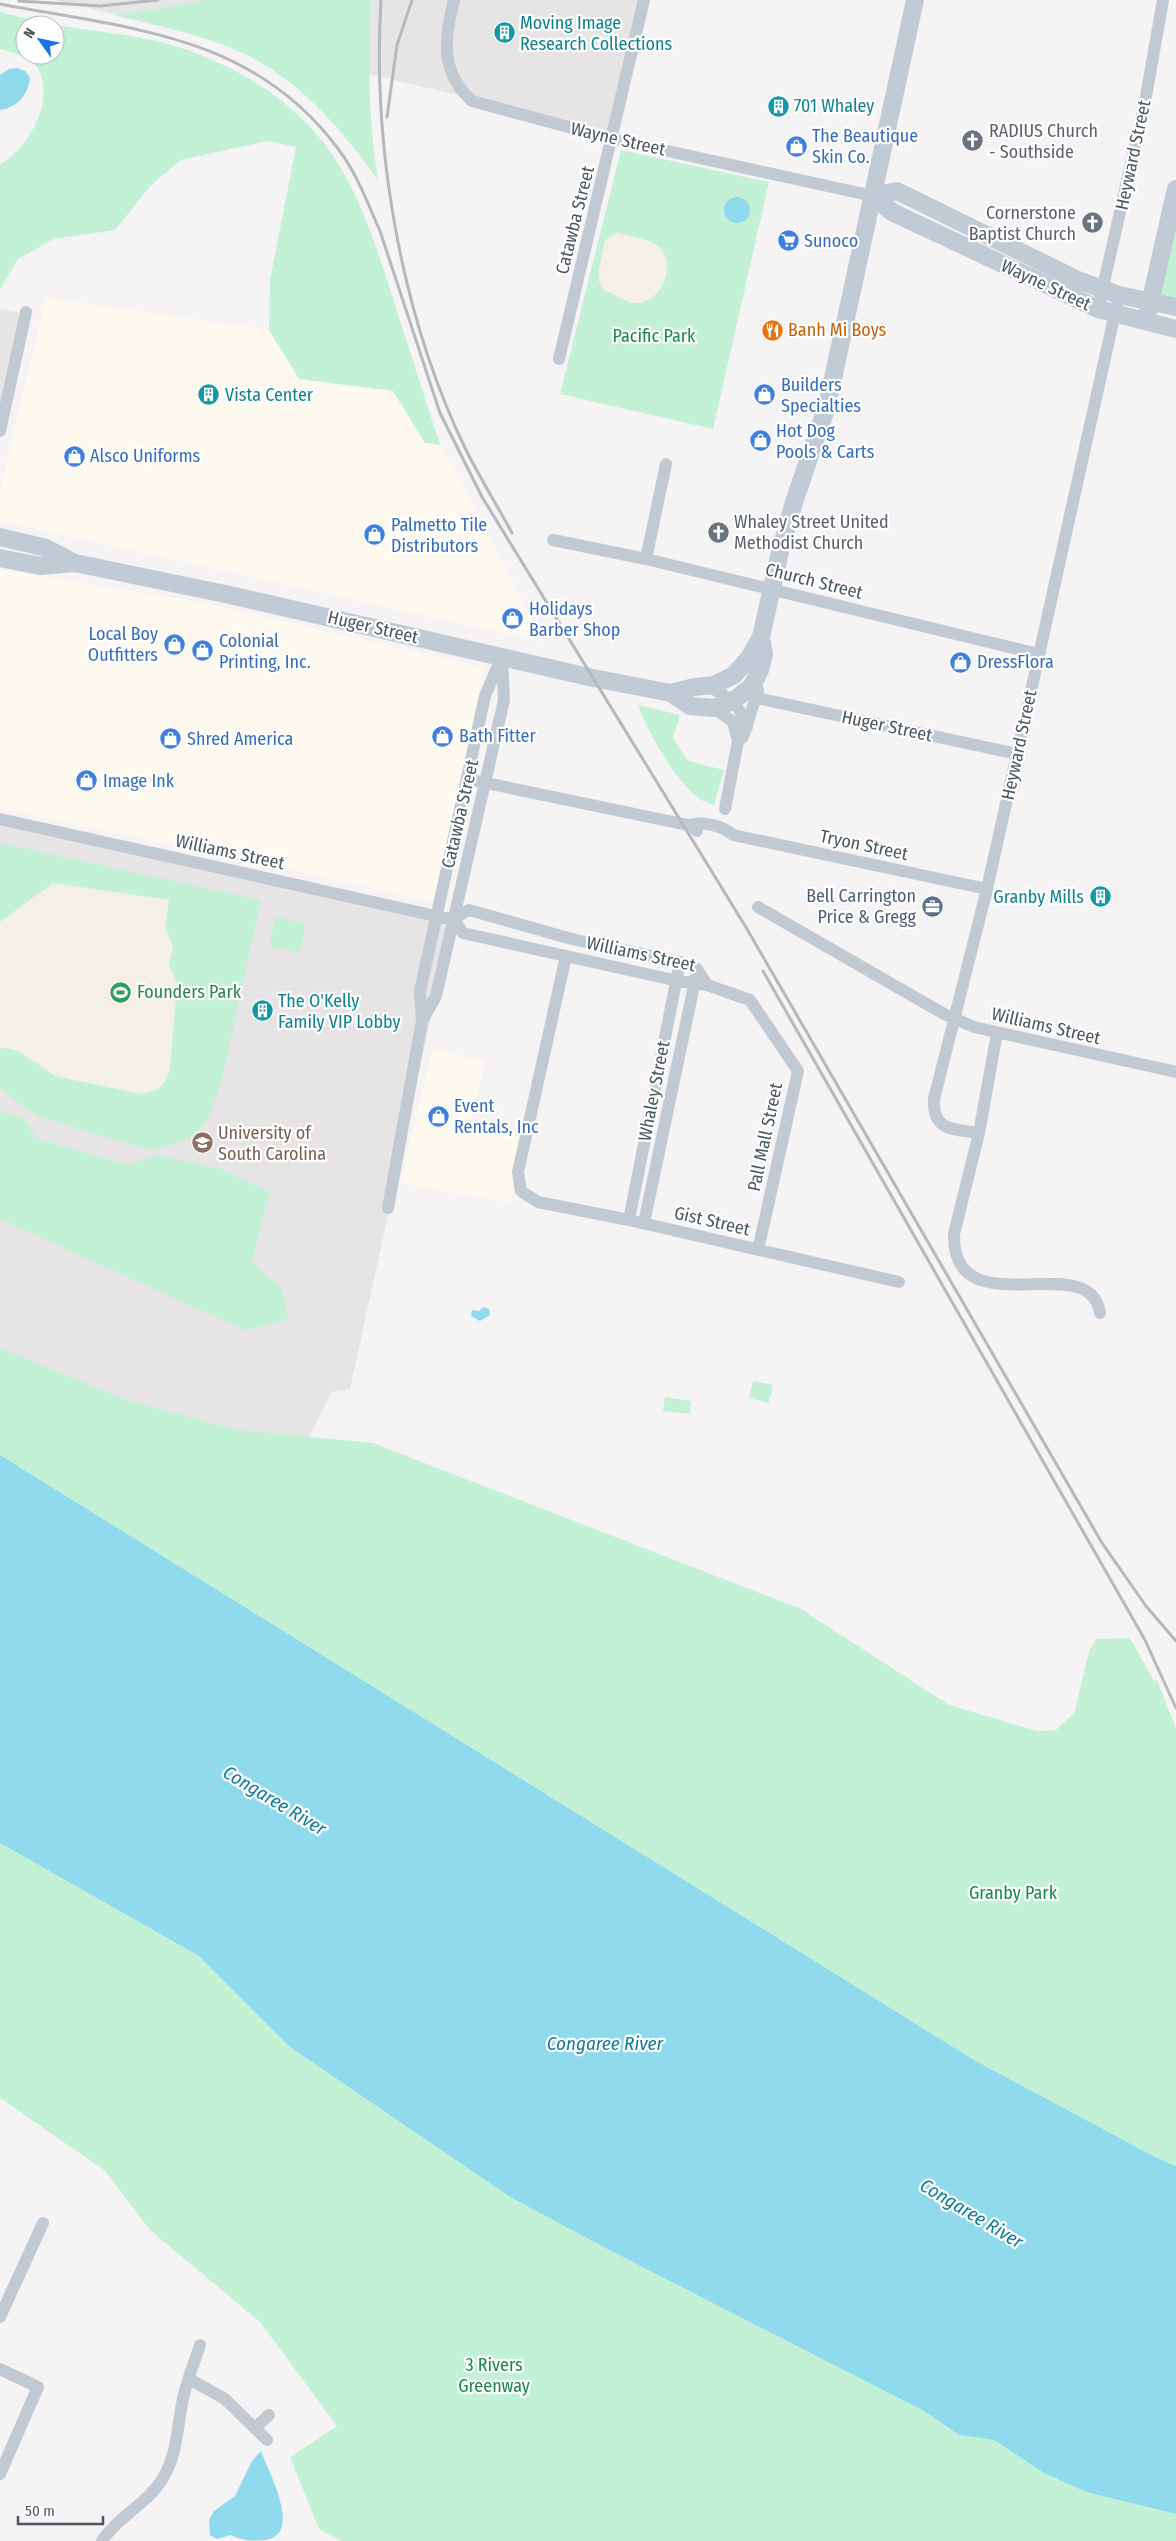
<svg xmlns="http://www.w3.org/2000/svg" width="1176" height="2541" font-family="'Fira Sans Condensed',sans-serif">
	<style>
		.commercial { fill: #fdf9ef }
		.education { fill: #e6e4e5 }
		.green { fill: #c3f1d5 }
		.sand { fill: #f5f0e5 }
		.water { fill: #90daee }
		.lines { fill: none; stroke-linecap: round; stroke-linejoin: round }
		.street { stroke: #c1cad2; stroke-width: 12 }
		.secondary { stroke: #c1cbd6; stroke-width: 18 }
		.rail { stroke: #b5b8bd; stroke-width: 3 }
		.labels { text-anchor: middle; stroke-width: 4.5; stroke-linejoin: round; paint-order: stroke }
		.culture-label { font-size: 18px; fill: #0d838f; stroke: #fff; text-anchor: start }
		.worship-label { font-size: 18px; fill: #5b616d; stroke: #fff; text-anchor: start }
		.shop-label { font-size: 18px; fill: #366cbe; stroke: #fff; text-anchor: start }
		.street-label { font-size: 18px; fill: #4a5661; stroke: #fff }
		.food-label { font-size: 18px; fill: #c56008; stroke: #fff; text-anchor: start }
		.park-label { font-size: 18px; fill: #17864f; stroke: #fff }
		.service-label { font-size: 18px; fill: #4e5e75; stroke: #fff; text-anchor: end }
		.leisure-label { font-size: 18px; fill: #27864d; stroke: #fff; text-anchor: start }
		.education-label { font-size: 18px; fill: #785e54; stroke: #fff; text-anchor: start }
		.water-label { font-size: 19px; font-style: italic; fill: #0c7c9b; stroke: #fff }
	</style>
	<rect width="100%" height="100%" fill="#f5f3f3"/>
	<path class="commercial" d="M 46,298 L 269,330 L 299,379 L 393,391 L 425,443 L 440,445 L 498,553 L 543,642 L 0,521 L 0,490 Z
		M 0,569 L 200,602 L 484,667 L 462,782 L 433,903 L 328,878 L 0,808 Z
		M 433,1049 L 485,1061 L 471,1120 L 522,1132 L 510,1203 L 400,1183 Z"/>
	<path class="education" d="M 55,0 L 647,0 L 615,132 Z
		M 0,309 L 20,313 L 0,403 Z
		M 0,820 L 453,917 L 350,1389 L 332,1392 L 273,1507 L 0,1370 Z"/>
	<path class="green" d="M 204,0 L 371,0 C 368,64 368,116 378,180 C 344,132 302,83 249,56 C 207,35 159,26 113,15 L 154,10 Z
		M 0,12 L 52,25 L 25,25 L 25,55 L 55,55 L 55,25 C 98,32 144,35 185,49 C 239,68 292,100 326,146 C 360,191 378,252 395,305 C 410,352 425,398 440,445 L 425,443 L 393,391 L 299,379 L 269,330 L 270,280 L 296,147 L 268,141 L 181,160 L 152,184 L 115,230 L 54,239 L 18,259 L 0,290 L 0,164 C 29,150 59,94 35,65 C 27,56 11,52 0,49 Z
		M 621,150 L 769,182 L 713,429 L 560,394 Z
		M 1176,221 L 1176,300 L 1161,296 L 1159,293 Z
		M 638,705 L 680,715 L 673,738 L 688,761 L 724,770 L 714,805 C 709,803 701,801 697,797 C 673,777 649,734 638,705 Z
		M 0,843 L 261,900 L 221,1084 L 208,1119 L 194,1134 L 181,1142 L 150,1150 L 37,1116 L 0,1088 Z
		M 276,917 L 306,923 L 300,953 L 269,947 Z
		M 0,1111 L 23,1118 L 38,1139 L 128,1165 L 157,1155 L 221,1169 L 270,1192 L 252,1262 L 282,1289 L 288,1320 L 244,1330 L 0,1219 Z
		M 0,1348 L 126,1400 L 238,1430 L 373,1443 L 801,1609 L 949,1705 L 1037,1731 L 1056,1730 L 1074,1713 L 1089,1652 L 1096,1639 L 1130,1638 L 1154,1681 L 1157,1680 L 1176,1728 L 1176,2166 L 1157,2158 L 974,2060 L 0,1455 Z
		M 753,1381 L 773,1385 L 769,1403 L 749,1398 Z
		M 665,1397 L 691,1401 L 690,1414 L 663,1411 Z
		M 0,1843 L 199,1956 L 290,2047 L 615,2253 L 924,2411 L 959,2435 L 994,2440 L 1044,2473 L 1086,2492 L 1176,2514 L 1176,2541 L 341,2541 L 319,2529 L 290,2457 L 337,2426 L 260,2322 L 151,2231 L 104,2170 L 0,2098 Z"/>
	<path class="sand" d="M 617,233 C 629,236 648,239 658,246 C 679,264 661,305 634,303 C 627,303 622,298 616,296 C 609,292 601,290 599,281 C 597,269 603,252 605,240 Z
		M 53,883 L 169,900 L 165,926 L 173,947 L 169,964 L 177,985 L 170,1070 L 164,1083 L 157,1090 L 141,1094 L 55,1076 L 19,1051 L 0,1047 L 0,922 Z"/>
	<path class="water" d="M 17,68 L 25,71 L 30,78 C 28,95 17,108 0,110 L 0,75 L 9,69 Z
		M724 210a13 13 0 1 1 26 0a13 13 0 1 1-26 0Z
		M 484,1307 L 489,1309 L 490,1315 L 480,1321 L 471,1316 L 472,1310 L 479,1311 Z
		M 0,1455 L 974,2060 L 1157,2158 L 1176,2166 L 1176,2514 L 1086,2492 L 1044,2473 L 994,2440 L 959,2435 L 924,2411 L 615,2253 L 512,2198 L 290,2047 L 199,1956 L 0,1843 Z
		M 261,2451 C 268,2471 304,2535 265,2540 C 252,2541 243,2541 231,2535 L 217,2539 L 210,2535 L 209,2520 L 214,2511 L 235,2496 L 252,2461 Z"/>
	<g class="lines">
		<path class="street" d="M 454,0 C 444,39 440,72 472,101 L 613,139 L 873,196
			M 1098,309 L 1145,102 L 1163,0
			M 559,359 L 644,0
			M 0,431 L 26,312
			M 553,540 L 646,559 L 1038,654
			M 646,559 L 666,464
			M 708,686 C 727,696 741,705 747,727
			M 757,698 L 1017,754
			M 714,708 L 733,722 L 738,741 L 725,809
			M 738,741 L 743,737 L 758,690
			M 467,779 L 683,824 L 691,825 L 697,831
			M 0,819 L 436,916 L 453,919 L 469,910 L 572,939 L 680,962 L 697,969 L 707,985
			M 691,825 C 703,821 723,826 733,835 L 987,889
			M 758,907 L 944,1014 L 974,1027 L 1176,1072
			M 453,919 L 463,933 L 669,979 L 707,985 L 750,1000 L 798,1071 L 758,1250
			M 566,956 L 518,1172 L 521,1191 L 538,1202 L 629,1220 L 899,1282
			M 422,1021 L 436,996 L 504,700 L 502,660
			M 997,1033 L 979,1133 L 954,1234 C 952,1330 1090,1246 1100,1313
			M 979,1133 C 953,1129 932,1131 934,1099 L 987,889 L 1119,295
			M 388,1208 L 422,1021 L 420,991 L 485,696 L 502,656
			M 629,1220 L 680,962
			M 644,1223 L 696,976
			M 0,2317 L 43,2223
			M 0,2369 L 38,2387 L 0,2474
			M 189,2379 L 225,2399 L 267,2440
			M 255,2428 L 269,2415
			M 102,2541 C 118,2516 148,2504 163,2478 C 177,2455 177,2429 182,2404 C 185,2384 194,2364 200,2345"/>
		<path class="secondary" d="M 873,196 L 892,212 L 1098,309 L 1176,329
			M 873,196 L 897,191 L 1080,281 L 1119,295 L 1176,307
			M 1148,312 L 1176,189
			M 0,537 L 46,548 L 75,563 L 230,595 L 593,678 L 671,693 L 690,706 L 714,708 L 733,701 L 752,686 L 760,670 L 764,654 L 761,637 L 780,552 L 794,502 L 827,406 L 915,0
			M 0,558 L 40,566 L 74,563
			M 671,693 L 694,687 L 714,685 L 734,675 L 749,658 L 761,637"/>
		<path class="rail" d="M 381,0 C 372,148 401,316 466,450 C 480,478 497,505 512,533
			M 19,1 L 100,6 L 158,0
			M 0,4 C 130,29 254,34 339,150 C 357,174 368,204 380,231 L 440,413 L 482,497 L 747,929 L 1102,1543 L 1146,1606 L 1176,1641
			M 387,117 L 397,45 L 412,0
			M 763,971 L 1145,1640 L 1176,1708"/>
	</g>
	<defs>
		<symbol id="building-disc" viewBox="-11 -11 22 22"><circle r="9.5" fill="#0f9aa8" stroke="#fff"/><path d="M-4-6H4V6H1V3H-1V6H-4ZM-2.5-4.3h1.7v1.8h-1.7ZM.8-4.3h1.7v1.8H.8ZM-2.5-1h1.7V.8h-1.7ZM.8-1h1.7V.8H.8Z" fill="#fff"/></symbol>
		<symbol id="church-disc" viewBox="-11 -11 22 22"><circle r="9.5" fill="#6b7280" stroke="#fff"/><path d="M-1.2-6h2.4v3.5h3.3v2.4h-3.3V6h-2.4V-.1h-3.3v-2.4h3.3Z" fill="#fff"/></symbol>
		<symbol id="shop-disc" viewBox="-11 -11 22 22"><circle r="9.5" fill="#3f7fe0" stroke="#fff"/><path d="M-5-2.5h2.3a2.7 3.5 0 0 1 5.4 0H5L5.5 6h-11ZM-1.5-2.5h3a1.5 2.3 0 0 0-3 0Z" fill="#fff"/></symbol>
		<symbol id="supermarket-disc" viewBox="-11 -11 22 22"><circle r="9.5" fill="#3f7fe0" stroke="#fff"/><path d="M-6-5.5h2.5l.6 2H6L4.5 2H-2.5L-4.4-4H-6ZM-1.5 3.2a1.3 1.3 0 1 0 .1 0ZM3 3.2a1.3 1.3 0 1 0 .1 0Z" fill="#fff"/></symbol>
		<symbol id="restaurant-disc" viewBox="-11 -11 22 22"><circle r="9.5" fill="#e8710a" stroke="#fff"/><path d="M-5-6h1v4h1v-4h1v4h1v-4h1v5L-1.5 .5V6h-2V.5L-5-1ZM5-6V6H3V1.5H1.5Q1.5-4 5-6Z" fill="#fff"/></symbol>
		<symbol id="office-disc" viewBox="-11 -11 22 22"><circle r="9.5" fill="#5c6f8a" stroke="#fff"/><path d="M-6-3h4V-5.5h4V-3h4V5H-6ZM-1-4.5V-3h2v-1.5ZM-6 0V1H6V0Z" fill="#fff"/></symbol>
		<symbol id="stadium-disc" viewBox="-11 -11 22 22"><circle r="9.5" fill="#2e9e5b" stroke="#fff"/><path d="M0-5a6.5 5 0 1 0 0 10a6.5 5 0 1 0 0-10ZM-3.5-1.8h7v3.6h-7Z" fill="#fff"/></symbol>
		<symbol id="university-disc" viewBox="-11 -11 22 22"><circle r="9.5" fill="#8d6e63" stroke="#fff"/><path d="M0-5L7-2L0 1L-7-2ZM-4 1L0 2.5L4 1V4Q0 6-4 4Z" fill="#fff"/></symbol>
	</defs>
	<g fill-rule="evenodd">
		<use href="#building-disc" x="492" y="20" width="25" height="25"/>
		<use href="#building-disc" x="766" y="94" width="25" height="25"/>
		<use href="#church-disc" x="960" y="128" width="25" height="25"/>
		<use href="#shop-disc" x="784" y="134" width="25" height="25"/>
		<use href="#church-disc" x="1080" y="210" width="25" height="25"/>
		<use href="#supermarket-disc" x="776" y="228" width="25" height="25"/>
		<use href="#restaurant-disc" x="760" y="318" width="25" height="25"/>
		<use href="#building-disc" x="196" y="382" width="25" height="25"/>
		<use href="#shop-disc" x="752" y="382" width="25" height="25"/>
		<use href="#shop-disc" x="748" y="428" width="25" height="25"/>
		<use href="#shop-disc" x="62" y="444" width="25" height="25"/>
		<use href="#church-disc" x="706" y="520" width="25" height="25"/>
		<use href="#shop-disc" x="362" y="522" width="25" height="25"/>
		<use href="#shop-disc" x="500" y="606" width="25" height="25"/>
		<use href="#shop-disc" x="162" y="632" width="25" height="25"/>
		<use href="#shop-disc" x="190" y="638" width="25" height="25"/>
		<use href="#shop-disc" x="948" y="650" width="25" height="25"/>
		<use href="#shop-disc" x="430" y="724" width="25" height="25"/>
		<use href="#shop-disc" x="158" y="726" width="25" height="25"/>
		<use href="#shop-disc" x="74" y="768" width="25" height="25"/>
		<use href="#building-disc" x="1088" y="884" width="25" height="25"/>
		<use href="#office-disc" x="920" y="894" width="25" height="25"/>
		<use href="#stadium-disc" x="108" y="980" width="25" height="25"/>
		<use href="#building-disc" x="250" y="998" width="25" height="25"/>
		<use href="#shop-disc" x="426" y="1104" width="25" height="25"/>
		<use href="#university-disc" x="190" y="1130" width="25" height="25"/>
	</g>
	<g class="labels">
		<g class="culture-label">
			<text x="520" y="29">Moving Image<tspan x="520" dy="21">Research Collections</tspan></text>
			<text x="794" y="112">701 Whaley</text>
			<text x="225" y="401">Vista Center</text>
			<text x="1084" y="903" text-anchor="end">Granby Mills</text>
			<text x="278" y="1007">The O'Kelly<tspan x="278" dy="21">Family VIP Lobby</tspan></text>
		</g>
		<g class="worship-label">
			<text x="989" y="137">RADIUS Church<tspan x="989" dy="21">- Southside</tspan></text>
			<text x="1076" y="219" text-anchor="end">Cornerstone<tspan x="1076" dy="21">Baptist Church</tspan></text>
			<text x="734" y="528">Whaley Street United<tspan x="734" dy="21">Methodist Church</tspan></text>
		</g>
		<g class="shop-label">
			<text x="812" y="142">The Beautique<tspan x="812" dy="21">Skin Co.</tspan></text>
			<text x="804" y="247">Sunoco</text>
			<text x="781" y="391">Builders<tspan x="781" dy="21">Specialties</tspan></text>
			<text x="776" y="437">Hot Dog<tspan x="776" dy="21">Pools &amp; Carts</tspan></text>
			<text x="90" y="462">Alsco Uniforms</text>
			<text x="391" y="531">Palmetto Tile<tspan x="391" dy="21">Distributors</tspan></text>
			<text x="529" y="615">Holidays<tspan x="529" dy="21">Barber Shop</tspan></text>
			<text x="158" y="640" text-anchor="end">Local Boy<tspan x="158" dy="21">Outfitters</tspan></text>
			<text x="219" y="647">Colonial<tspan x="219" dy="21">Printing, Inc.</tspan></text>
			<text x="977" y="668">DressFlora</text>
			<text x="459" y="742">Bath Fitter</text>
			<text x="187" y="745">Shred America</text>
			<text x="103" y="787">Image Ink</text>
			<text x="454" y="1112">Event<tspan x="454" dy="21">Rentals, Inc</tspan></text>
		</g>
		<g class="street-label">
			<text transform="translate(618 139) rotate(13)" y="6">Wayne Street</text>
			<text transform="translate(1133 155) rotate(-78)" y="6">Heyward Street</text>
			<text transform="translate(575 220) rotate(-76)" y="6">Catawba Street</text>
			<text transform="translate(1046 285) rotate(25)" y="6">Wayne Street</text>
			<text transform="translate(814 581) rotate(14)" y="6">Church Street</text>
			<text transform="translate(373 627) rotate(13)" y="6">Huger Street</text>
			<text transform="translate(887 726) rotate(12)" y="6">Huger Street</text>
			<text transform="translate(1019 745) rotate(-78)" y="6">Heyward Street</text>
			<text transform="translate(460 814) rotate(-77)" y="6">Catawba Street</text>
			<text transform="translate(864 845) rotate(12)" y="6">Tryon Street</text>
			<text transform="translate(230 852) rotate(12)" y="6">Williams Street</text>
			<text transform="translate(641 954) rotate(12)" y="6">Williams Street</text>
			<text transform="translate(1046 1026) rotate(13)" y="6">Williams Street</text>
			<text transform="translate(654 1091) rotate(-79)" y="6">Whaley Street</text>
			<text transform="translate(765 1137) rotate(-78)" y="6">Pall Mall Street</text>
			<text transform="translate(712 1221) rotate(13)" y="6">Gist Street</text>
		</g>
		<g class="food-label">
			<text x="788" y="336">Banh Mi Boys</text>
		</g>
		<g class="park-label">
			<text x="654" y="342">Pacific Park</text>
			<text x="1013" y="1899">Granby Park</text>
			<text x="494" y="2371">3 Rivers<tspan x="494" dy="21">Greenway</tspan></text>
		</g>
		<g class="service-label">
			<text x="916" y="902">Bell Carrington<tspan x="916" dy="21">Price &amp; Gregg</tspan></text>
		</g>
		<g class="leisure-label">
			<text x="137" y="998">Founders Park</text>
		</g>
		<g class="education-label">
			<text x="218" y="1139">University of<tspan x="218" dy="21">South Carolina</tspan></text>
		</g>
		<g class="water-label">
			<text transform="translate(275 1800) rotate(31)" y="7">Congaree River</text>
			<text x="605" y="2050">Congaree River</text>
			<text transform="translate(972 2213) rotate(31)" y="7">Congaree River</text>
		</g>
	</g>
	<g transform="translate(40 40) rotate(303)"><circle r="24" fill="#ffffff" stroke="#b7bbc0"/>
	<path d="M0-4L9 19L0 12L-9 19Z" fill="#1a73e8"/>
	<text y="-8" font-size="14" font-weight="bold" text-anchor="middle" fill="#4a5661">N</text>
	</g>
	<path d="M18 2516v8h85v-8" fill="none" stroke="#4a5661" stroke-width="2.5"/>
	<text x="25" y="2516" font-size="15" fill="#4a5661" stroke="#ffffff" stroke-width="4" paint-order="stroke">50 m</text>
</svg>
